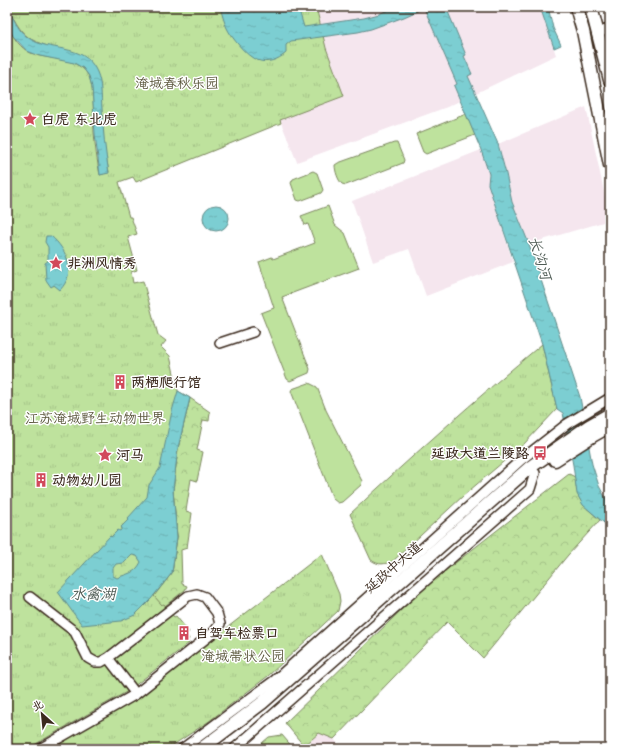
<svg xmlns="http://www.w3.org/2000/svg" width="617" height="756" font-family="Kalam,'LXGW WenKai TC',sans-serif">
	<style>
		.built { fill: #f5e6ee }
		.grass { fill: #bee29d; stroke: #7c865e }
		.forest { fill: url(#forest-crowns); stroke: #7c865e }
		.park { fill: url(#park-tufts); stroke: #7c865e }
		.water { fill: url(#water-ripples); stroke: #628c8a; fill-rule: evenodd }
		.lines { fill: none; stroke-linecap: round; stroke-linejoin: round }
		.minor-casing { stroke: #3b2a1e; stroke-width: 12 }
		.major-casing { stroke: #3b2a1e; stroke-width: 15 }
		.minor { stroke: #fff; stroke-width: 9 }
		.major { stroke: #fff; stroke-width: 12 }
		.labels { text-anchor: middle; stroke-width: 3; stroke-linejoin: round; paint-order: stroke }
		.park-label { font-size: 14px; fill: #5c583e; stroke: #fff }
		.poi-label { font-size: 14px; font-weight: bold; fill: #3b2a1e; stroke: #fff; text-anchor: start }
		.street-label { font-size: 14px; fill: #3b2a1e; stroke: #fff }
		.water-label { font-size: 15px; font-style: italic; fill: #4e5b54; stroke: #fff }
	</style>
	<defs>
		<pattern id="forest-crowns" width="20" height="18" patternUnits="userSpaceOnUse"><rect width="20" height="18" fill="#bee29d"/><path d="M2 6a3 3 0 1 1 6 0M12 15a3 3 0 1 1 6 0" fill="none" stroke="#a4c287"/></pattern>
		<pattern id="park-tufts" width="24" height="20" patternUnits="userSpaceOnUse"><rect width="24" height="20" fill="#bee29d"/><path d="M3 7l-1-3M5 7V3M7 7l1-3M15 17l-1-3M17 17v-4M19 17l1-3" fill="none" stroke="#a4c287"/></pattern>
		<pattern id="water-ripples" width="26" height="14" patternUnits="userSpaceOnUse"><rect width="26" height="14" fill="#7cced2"/><path d="M2 4q2-2 4 0t4 0M15 11q2-2 4 0t4 0" fill="none" stroke="#6cb1b4"/></pattern>
	</defs>
	<rect width="100%" height="100%" fill="#fff"/>
	<filter id="ink" filterUnits="userSpaceOnUse"><feTurbulence type="fractalNoise" baseFrequency=".025" numOctaves="2"/><feDisplacementMap in="SourceGraphic" scale="8" xChannelSelector="R" yChannelSelector="G"/><feConvolveMatrix kernelMatrix="1 2 1 2 8 2 1 2 1" color-interpolation-filters="sRGB"/></filter>
	<g filter="url(#ink)">
		<path class="built" d="M 307,7 L 540,7 L 556,55 L 447,107 L 297,162 L 280,120 L 344,96 L 326,48 L 316,7 L 308,9 Z
			M 586,107 L 610,220 L 529,244 L 512,202 L 506,174 L 498,144 Z
			M 481,150 L 489,174 L 488,184 L 513,262 L 426,296 L 409,249 L 373,262 L 352,201 Z
			M 319,733 L 334,739 L 342,749 L 300,749 Z"/>
		<path class="grass" d="M 466,114 L 475,135 L 426,154 L 423,152 L 416,134 Z
			M 394,143 L 397,143 L 404,160 L 403,163 L 346,185 L 342,184 C 338,180 335,171 335,165 L 338,163 Z
			M 313,171 L 317,173 L 323,190 L 321,193 L 300,201 L 297,200 L 291,183 L 293,179 Z
			M 328,206 L 335,225 L 345,233 L 359,268 L 282,297 L 310,369 L 309,373 L 290,381 L 287,379 L 261,313 L 274,308 L 259,262 L 272,257 L 273,259 L 315,243 L 308,224 L 305,225 L 301,216 Z
			M 309,383 L 317,387 L 326,410 L 362,481 L 361,485 L 342,502 L 338,503 L 333,499 L 291,391 L 292,389 Z"/>
		<path class="forest" d="M 190,398 L 210,412 L 209,421 L 203,420 L 197,450 L 203,452 L 197,481 L 191,479 L 186,511 L 192,513 L 187,548 L 181,550 L 182,584 L 187,586 L 185,590 L 101,657 L 151,599 L 172,573 L 177,537 L 173,490 L 178,448 Z
			M 569,474 L 575,477 C 578,503 581,503 600,520 L 568,555 L 483,658 L 447,622 L 334,739 L 319,733 L 304,746 L 285,723 L 427,585 Z"/>
		<path class="park" d="M 8,7 L 307,7 L 308,9 L 316,7 L 326,48 L 344,96 L 280,120 L 281,123 L 136,182 L 133,177 L 119,182 L 129,217 L 131,217 L 137,234 L 128,237 L 137,270 L 131,272 L 133,283 L 143,281 L 158,335 L 166,341 L 161,347 L 170,356 L 178,391 L 190,398 L 178,448 L 173,490 L 177,537 L 172,573 L 154,596 L 162,605 L 164,604 L 174,617 L 176,616 L 189,632 L 186,634 L 189,639 L 187,641 L 189,643 L 128,691 L 27,749 L 7,749 L 7,24 C 12,35 17,44 27,51 C 45,62 76,54 88,75 C 95,86 93,118 94,132 C 95,146 97,161 100,175 L 109,172 L 104,147 L 99,78 L 45,45 C 22,38 18,27 8,7 Z
			M 542,344 L 557,409 L 523,445 L 463,496 L 393,561 C 385,564 379,566 371,560 L 350,514 C 412,456 476,399 542,344 Z
			M 322,554 L 339,594 L 340,601 L 338,611 L 268,676 L 208,722 L 167,749 L 47,749 L 134,700 Z
			M 282,735 L 294,749 L 255,749 L 269,737 Z"/>
		<path class="water" d="M 7,7 L 8,7 C 13,17 17,29 26,36 C 47,54 84,41 97,72 C 102,83 101,97 102,108 C 103,130 105,151 109,173 L 100,175 L 95,134 L 92,87 L 89,76 L 83,68 L 74,63 L 40,56 L 27,51 L 13,36 L 7,24 Z
			M 220,7 L 298,7 L 304,27 L 364,18 L 379,14 L 394,7 L 446,7 L 466,55 L 464,56 L 472,74 L 468,76 L 498,144 L 506,174 L 512,202 L 529,244 L 580,397 L 592,464 L 599,486 L 610,506 L 610,528 L 583,505 L 577,494 L 573,465 L 563,413 L 557,409 L 542,344 L 488,184 L 489,174 L 481,150 L 454,86 L 457,84 L 424,8 L 404,17 L 371,29 L 358,32 L 291,41 L 286,45 L 286,53 C 278,60 267,64 257,60 C 247,57 231,37 227,28 C 224,22 222,14 220,7 Z
			M 540,7 L 548,7 L 553,28 L 561,45 L 554,48 Z
			M203 218a13 13 0 1 1 26 0a13 13 0 1 1-26 0Z
			M 46,236 L 51,236 C 67,250 77,272 60,290 L 54,285 L 51,287 L 46,280 L 45,263 L 48,261 L 48,247 L 45,242 Z
			M 178,391 L 190,398 L 178,448 L 173,490 L 177,537 L 172,573 L 151,599 L 135,615 L 121,621 L 82,625 L 58,592 L 110,536 L 111,537 L 118,530 L 120,531 L 122,528 L 121,527 L 129,519 L 128,518 L 147,497 L 149,485 L 160,468 L 172,411 ZM 132,555 L 137,556 L 141,562 C 135,574 128,573 117,578 L 113,576 L 113,568 L 116,564 L 124,563 Z"/>
		<g class="lines">
			<defs>
				<path id="minor" d="M 597,34 L 610,28
					M 220,343 L 253,332
					M 30,597 L 75,632 L 88,658 L 95,662 L 101,662 L 108,658
					M 40,749 L 136,694 L 214,632 L 220,624 L 217,613 L 205,597 L 197,594 L 188,596 L 108,658 L 136,694
					M 182,749 L 275,680 L 521,460 L 567,424 L 610,398
					M 234,749 L 530,489 L 535,473"/>
				<path id="major" d="M 576,7 L 583,31 L 610,165
					M 591,7 L 610,80
					M 555,460 L 594,435 L 610,426
					M 201,749 L 262,703 L 529,468 L 589,426 L 610,414"/>
			</defs>
			<use href="#minor" class="minor-casing"/>
			<use href="#major" class="major-casing"/>
			<use href="#minor" class="minor"/>
			<use href="#major" class="major"/>
		</g>
	</g>
	<defs>
		<symbol id="sight-bare" viewBox="-9 -9 18 18"><path d="M0-6L1.8-2.2L6-1.7L2.9 1.2L3.7 5.4L0 3.3L-3.7 5.4L-2.9 1.2L-6-1.7L-1.8-2.2Z" fill="#d1495b" stroke="#fff" stroke-width="2.5" paint-order="stroke"/></symbol>
		<symbol id="building-bare" viewBox="-9 -9 18 18"><path d="M-4-6H4V6H1V3H-1V6H-4ZM-2.5-4.3h1.7v1.8h-1.7ZM.8-4.3h1.7v1.8H.8ZM-2.5-1h1.7V.8h-1.7ZM.8-1h1.7V.8H.8Z" fill="#d1495b" stroke="#fff" stroke-width="2.5" paint-order="stroke"/></symbol>
		<symbol id="bus-bare" viewBox="-9 -9 18 18"><path d="M-5-6H5V4H4V6H2V4H-2V6H-4V4H-5ZM-3.5-4V0h7V-4ZM-3.5 1.2v1.5H-2V1.2ZM2 1.2v1.5H3.5V1.2Z" fill="#d1495b" stroke="#fff" stroke-width="2.5" paint-order="stroke"/></symbol>
	</defs>
	<g fill-rule="evenodd">
		<use href="#sight-bare" x="20" y="109" width="20" height="20"/>
		<use href="#sight-bare" x="46" y="253" width="20" height="20"/>
		<use href="#building-bare" x="110" y="372" width="20" height="20"/>
		<use href="#bus-bare" x="530" y="443" width="20" height="20"/>
		<use href="#sight-bare" x="95" y="445" width="20" height="20"/>
		<use href="#building-bare" x="31" y="470" width="20" height="20"/>
		<use href="#building-bare" x="174" y="623" width="20" height="20"/>
	</g>
	<g class="labels">
		<g class="park-label">
			<text x="177" y="88">淹城春秋乐园</text>
			<text x="95" y="423">江苏淹城野生动物世界</text>
			<text x="243" y="661">淹城带状公园</text>
		</g>
		<g class="poi-label">
			<text x="41" y="124">白虎 东北虎</text>
			<text x="67" y="268">非洲风情秀</text>
			<text x="131" y="387">两栖爬行馆</text>
			<text x="529" y="458" text-anchor="end">延政大道兰陵路</text>
			<text x="116" y="460">河马</text>
			<text x="52" y="485">动物幼儿园</text>
			<text x="195" y="638">自驾车检票口</text>
		</g>
		<g class="street-label">
			<text transform="translate(393 567) rotate(-41)" y="5">延政中大道</text>
		</g>
		<g class="water-label">
			<text transform="translate(540 258) rotate(73)" y="5">长沟河</text>
			<text x="93" y="599">水禽湖</text>
		</g>
	</g>
	<rect width="617" height="756" fill="none" stroke="#fff" stroke-width="24"/>
	<rect x="12" y="12" width="593" height="732" fill="none" stroke="#3b2a1e" stroke-width="1.5" filter="url(#ink)"/>
	<g transform="translate(42 714) rotate(333)" stroke="#ffffff" stroke-width="3" paint-order="stroke">
	<path d="M0-3L7 15L0 10L-7 15Z" fill="#3b2a1e"/>
	<text y="-6" font-size="11" font-weight="bold" text-anchor="middle" fill="#3b2a1e">北</text>
	</g>
</svg>
